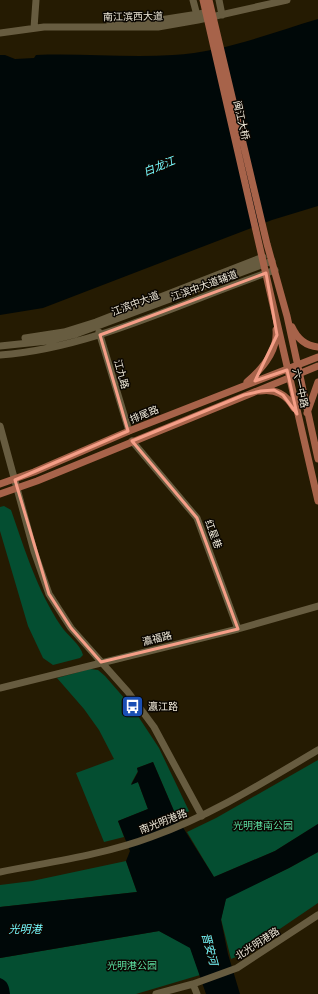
<svg xmlns="http://www.w3.org/2000/svg" width="318" height="994" font-family="'Fira Sans','Noto Sans SC',sans-serif">
	<style>
		.green { fill: #044e31 }
		.water { fill: #000808 }
		.lines { fill: none; stroke-linecap: round; stroke-linejoin: round }
		.secondary { stroke: #675c40; stroke-width: 7 }
		.primary { stroke: #a7634a; stroke-width: 7 }
		.marked { fill: none; stroke: #f49e87; stroke-width: 3; stroke-linejoin: round }
		.labels { text-anchor: middle; stroke-width: 3; stroke-linejoin: round; paint-order: stroke }
		.street-label { font-size: 10px; fill: #f0eada; stroke: #0a0601 }
		.poi-label { font-size: 10px; fill: #f0eada; stroke: #0a0601; text-anchor: start }
		.park-label { font-size: 10px; fill: #5bdd9f; stroke: #0a0601 }
		.water-label { font-size: 11px; font-style: italic; fill: #76fafe; stroke: #0a0601 }
	</style>
	<rect width="100%" height="100%" fill="#251b02"/>
	<path class="green" d="M 4,506 L 11,510 C 25,550 37,590 61,626 C 67,635 81,645 83,655 L 80,658 L 53,665 L 43,658 L 28,626 L 0,531 L 0,507 Z
		M 90,669 L 98,670 L 105,676 L 132,707 L 159,748 L 189,811 L 183,817 L 177,818 L 153,762 L 137,768 L 138,771 L 131,784 L 138,782 L 148,809 L 118,821 L 124,837 L 104,842 L 76,773 L 114,759 L 99,730 L 84,709 L 57,678 Z
		M 318,760 L 318,824 L 275,851 L 214,877 L 187,832 L 216,818 Z
		M 318,852 L 318,903 L 243,954 L 231,959 L 221,919 L 226,898 L 289,868 Z
		M 126,861 L 137,892 L 0,907 L 0,885 L 32,881 Z
		M 159,931 L 190,947 L 200,975 L 136,994 L 0,994 L 0,958 Z"/>
	<path class="water" d="M 318,19 L 318,206 L 272,220 L 43,308 L 0,315 L 0,55 L 5,55 L 15,59 L 34,58 L 36,55 C 81,53 127,58 173,55 C 223,52 271,33 318,19 Z
		M 153,762 L 177,818 L 214,877 L 275,851 L 318,824 L 318,852 L 289,868 L 226,899 L 221,920 L 228,954 L 240,994 L 206,994 L 190,948 L 159,931 L 0,958 L 0,907 L 137,892 L 126,861 L 130,851 L 118,821 L 148,809 L 138,782 L 131,785 L 138,772 L 137,768 Z
		M 0,978 C 8,981 9,986 10,994 L 0,994 Z"/>
	<g class="lines">
		<path class="secondary" d="M 193,0 L 198,19
			M 219,0 L 222,15
			M 110,23 L 141,23 L 211,12
			M 34,28 L 36,0
			M 0,33 L 44,27 L 158,27 L 198,20 L 287,0
			M 99,332 L 129,431
			M 25,338 L 64,332 L 96,322 L 263,257
			M 0,346 L 48,341 L 76,334 L 272,261
			M 0,355 C 94,348 186,300 275,270
			M 0,426 L 34,551 L 49,594 L 71,628 L 128,692 L 154,727 L 202,816
			M 132,441 L 197,518 L 238,629
			M 0,688 L 238,629 L 318,606
			M 0,872 C 50,862 103,855 151,837 C 210,816 264,782 318,750
			M 193,984 L 197,994
			M 156,994 L 193,984 L 237,968 L 318,915"/>
		<path class="primary" d="M 203,0 L 318,501
			M 209,0 L 267,244 L 287,316 L 318,459
			M 292,327 C 297,338 305,346 318,347
			M 247,382 C 261,370 278,351 276,330
			M 260,391 C 276,389 286,394 294,408
			M 307,413 L 318,382
			M 0,484 L 34,472 L 129,431 L 318,357
			M 0,494 L 37,481 L 318,366"/>
	</g>
	<path class="marked" d="M 266,273 L 277,335 L 255,381 L 287,370 L 297,414 L 283,395 L 274,390 L 261,391 L 244,395 L 132,441 L 197,518 L 238,629 L 101,662 L 71,628 L 49,594 L 15,480 L 128,431 L 100,335 Z"/>
	<defs>
		<symbol id="bus-square" viewBox="-11 -11 22 22"><rect x="-9" y="-9" width="18" height="18" rx="4" fill="#1a4fb4" stroke="#0a0601"/><path d="M-5-6H5V4H4V6H2V4H-2V6H-4V4H-5ZM-3.5-4V0h7V-4ZM-3.5 1.2v1.5H-2V1.2ZM2 1.2v1.5H3.5V1.2Z" fill="#fff"/></symbol>
	</defs>
	<g fill-rule="evenodd">
		<use href="#bus-square" x="120" y="694" width="25" height="25"/>
	</g>
	<g class="labels">
		<g class="street-label">
			<text transform="translate(133 16) rotate(-1)" y="4">南江滨西大道</text>
			<text transform="translate(242 120) rotate(77)" y="4">闽江大桥</text>
			<text transform="translate(204 285) rotate(-20)" y="4">江滨中大道辅道</text>
			<text transform="translate(135 303) rotate(-21)" y="4">江滨中大道</text>
			<text transform="translate(122 374) rotate(74)" y="4">江九路</text>
			<text transform="translate(301 388) rotate(77)" y="4">六一中路</text>
			<text transform="translate(144 414) rotate(-22)" y="4">排尾路</text>
			<text transform="translate(214 534) rotate(70)" y="4">红星巷</text>
			<text transform="translate(157 638) rotate(-14)" y="4">瀛福路</text>
			<text transform="translate(163 821) rotate(-21)" y="4">南光明港路</text>
			<text transform="translate(257 943) rotate(-33)" y="4">北光明港路</text>
		</g>
		<g class="poi-label">
			<text x="148" y="710">瀛江路</text>
		</g>
		<g class="park-label">
			<text x="263" y="829">光明港南公园</text>
			<text x="132" y="969">光明港公园</text>
		</g>
		<g class="water-label">
			<text transform="translate(159 166) rotate(-22)" y="4">白龙江</text>
			<text x="25" y="933">光明港</text>
			<text transform="translate(210 949) rotate(75)" y="4">晋安河</text>
		</g>
	</g>
</svg>
